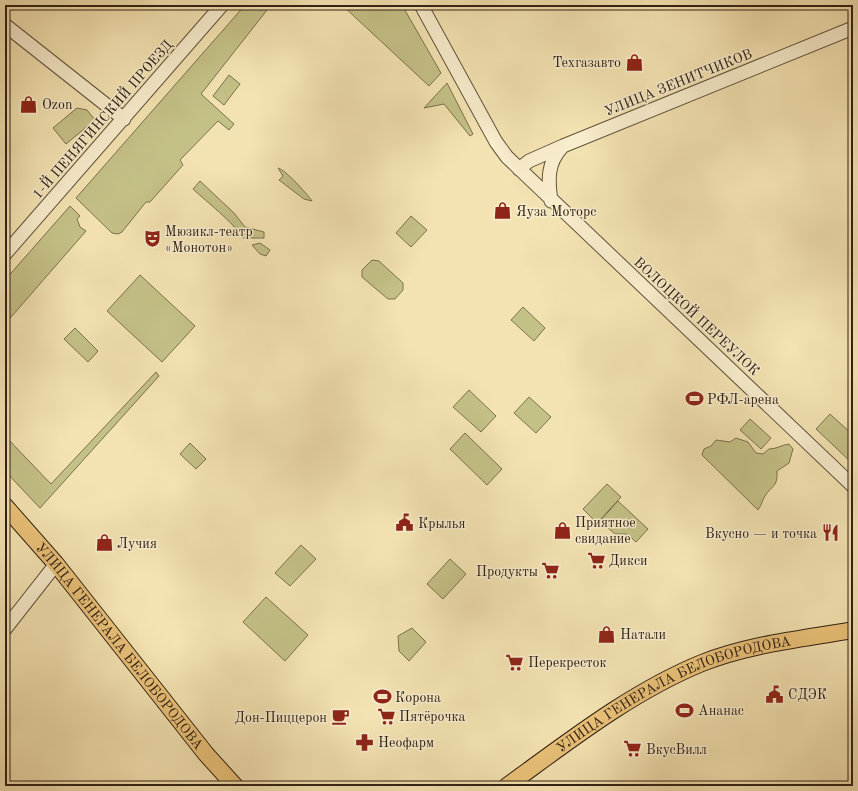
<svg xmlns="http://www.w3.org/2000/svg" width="858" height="791" font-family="'Old Standard TT',serif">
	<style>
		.green { fill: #c4c187; stroke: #7a714e }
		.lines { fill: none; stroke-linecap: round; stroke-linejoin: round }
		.minor-casing { stroke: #61523c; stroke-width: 15 }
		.major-casing { stroke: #302114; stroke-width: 18 }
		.minor { stroke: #f8edcd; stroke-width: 13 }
		.major { stroke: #eac279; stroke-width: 16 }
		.labels { text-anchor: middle; stroke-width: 3; stroke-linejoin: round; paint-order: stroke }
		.poi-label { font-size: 14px; fill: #302114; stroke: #f8edcd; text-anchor: start }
		.street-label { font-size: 14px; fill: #302114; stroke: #f8edcd }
	</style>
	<rect width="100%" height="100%" fill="#f4e3b2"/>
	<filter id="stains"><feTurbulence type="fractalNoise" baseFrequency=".005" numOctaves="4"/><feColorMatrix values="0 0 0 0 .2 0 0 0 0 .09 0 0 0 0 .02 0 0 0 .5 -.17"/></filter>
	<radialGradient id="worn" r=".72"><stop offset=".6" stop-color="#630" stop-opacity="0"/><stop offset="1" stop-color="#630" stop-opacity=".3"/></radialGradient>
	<path class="green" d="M 245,5 L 271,5 L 201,94 L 234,124 L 229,130 L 218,121 L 180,160 L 183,165 L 150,202 L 146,202 L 122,232 L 118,234 L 112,233 L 76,198 Z
		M 342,5 L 402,5 L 441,73 L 429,86 Z
		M 229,75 L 240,84 L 224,105 L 213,96 Z
		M 447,83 L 473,134 L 470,136 L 444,104 L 424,108 Z
		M 77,108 L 87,110 L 95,120 L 66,144 L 53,128 Z
		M 278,168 C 286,170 307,194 312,201 L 304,199 L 279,180 L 283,176 Z
		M 200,181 L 234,213 L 245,227 L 264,232 L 264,238 L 243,238 C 231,220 209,204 193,189 Z
		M 70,206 L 80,216 L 77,219 L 80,227 L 86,231 L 5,324 L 5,280 Z
		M 411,216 L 427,230 L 411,247 L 396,233 Z
		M 260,243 L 270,250 L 266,256 L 260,254 L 252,245 Z
		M 372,260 L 379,261 L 403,283 L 403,290 L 395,299 L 388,299 L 362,277 L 362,270 Z
		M 140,275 L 195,326 L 162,362 L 107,311 Z
		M 523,307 L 545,328 L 534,341 L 511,320 Z
		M 75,328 L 98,351 L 88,362 L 64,339 Z
		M 156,372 L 159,376 L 40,508 L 5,471 L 5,436 L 51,484 Z
		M 469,390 L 496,416 L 481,432 L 453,407 Z
		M 529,397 L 551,417 L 536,433 L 514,413 Z
		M 830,414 L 853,435 L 853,464 L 816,429 Z
		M 750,419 L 771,438 L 761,449 L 740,430 Z
		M 465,433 L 502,469 L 487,485 L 450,449 Z
		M 736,438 L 748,442 L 756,453 L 763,454 L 769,449 C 777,449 781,445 789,444 L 793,449 L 789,463 L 777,471 C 778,487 772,485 765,496 C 762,500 762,505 758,510 L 702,455 L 704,449 L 711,446 L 716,440 L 730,442 Z
		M 190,443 L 206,459 L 196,469 L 180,454 Z
		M 607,484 L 621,497 L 597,523 L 583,509 Z
		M 618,501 L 648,529 L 636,542 L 627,534 L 615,534 L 600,521 Z
		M 301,545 L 316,559 L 290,586 L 275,573 Z
		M 450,559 L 466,574 L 443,599 L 427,584 Z
		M 266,597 L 308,635 L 285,661 L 243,622 Z
		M 412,628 L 426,642 L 409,661 L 399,651 L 398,636 Z"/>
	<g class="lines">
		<defs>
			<path id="minor" d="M 421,5 L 496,142 L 507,157 L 853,486
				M 5,25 L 124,119
				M 519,169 L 529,161 L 563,146 L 853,28
				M 551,201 C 548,180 547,163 562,147
				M 5,254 L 222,5
				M 5,629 L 56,564"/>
			<g id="major">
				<path id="s1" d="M 5,506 L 56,564 L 206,754 L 235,786"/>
				<path id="s2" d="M 507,786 C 568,742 631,692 702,663 C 749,644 803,639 853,630"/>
			</g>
		</defs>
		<use href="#minor" class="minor-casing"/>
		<use href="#major" class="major-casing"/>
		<use href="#minor" class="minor"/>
		<use href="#major" class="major"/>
	</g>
	<defs>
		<symbol id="shop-bare" viewBox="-9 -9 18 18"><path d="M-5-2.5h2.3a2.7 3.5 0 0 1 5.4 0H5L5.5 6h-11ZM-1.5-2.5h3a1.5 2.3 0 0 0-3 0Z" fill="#8f2418" stroke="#f8edcd" stroke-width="2.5" paint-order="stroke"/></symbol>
		<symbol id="theatre-bare" viewBox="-9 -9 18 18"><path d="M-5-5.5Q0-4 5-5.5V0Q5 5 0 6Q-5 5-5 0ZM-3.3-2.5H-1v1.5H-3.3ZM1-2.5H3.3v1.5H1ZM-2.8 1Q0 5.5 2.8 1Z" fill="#8f2418" stroke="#f8edcd" stroke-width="2.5" paint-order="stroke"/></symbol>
		<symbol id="stadium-bare" viewBox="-9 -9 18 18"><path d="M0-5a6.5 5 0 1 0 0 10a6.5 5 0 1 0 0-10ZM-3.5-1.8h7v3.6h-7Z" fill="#8f2418" stroke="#f8edcd" stroke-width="2.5" paint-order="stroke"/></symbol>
		<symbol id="civic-bare" viewBox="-9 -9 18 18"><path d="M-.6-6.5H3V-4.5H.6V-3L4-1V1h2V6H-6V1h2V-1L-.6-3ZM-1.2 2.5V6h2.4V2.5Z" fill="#8f2418" stroke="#f8edcd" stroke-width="2.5" paint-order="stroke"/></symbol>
		<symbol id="restaurant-bare" viewBox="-9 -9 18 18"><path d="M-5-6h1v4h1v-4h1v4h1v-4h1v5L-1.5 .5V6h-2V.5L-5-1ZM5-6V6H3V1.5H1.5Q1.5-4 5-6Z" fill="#8f2418" stroke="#f8edcd" stroke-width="2.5" paint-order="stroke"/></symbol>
		<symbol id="supermarket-bare" viewBox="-9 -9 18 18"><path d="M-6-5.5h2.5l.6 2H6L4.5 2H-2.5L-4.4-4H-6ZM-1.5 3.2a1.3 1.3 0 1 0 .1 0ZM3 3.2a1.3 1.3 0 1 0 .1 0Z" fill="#8f2418" stroke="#f8edcd" stroke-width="2.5" paint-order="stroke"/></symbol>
		<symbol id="cafe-bare" viewBox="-9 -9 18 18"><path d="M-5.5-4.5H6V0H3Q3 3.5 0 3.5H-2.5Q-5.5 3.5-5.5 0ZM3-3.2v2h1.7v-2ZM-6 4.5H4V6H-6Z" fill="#8f2418" stroke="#f8edcd" stroke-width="2.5" paint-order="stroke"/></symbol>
		<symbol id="pharmacy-bare" viewBox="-9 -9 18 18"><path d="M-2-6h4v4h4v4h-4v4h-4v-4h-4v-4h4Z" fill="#8f2418" stroke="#f8edcd" stroke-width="2.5" paint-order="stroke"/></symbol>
	</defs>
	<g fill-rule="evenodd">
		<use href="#shop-bare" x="622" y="50" width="25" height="25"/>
		<use href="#shop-bare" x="16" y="92" width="25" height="25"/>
		<use href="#shop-bare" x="490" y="198" width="25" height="25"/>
		<use href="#theatre-bare" x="140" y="226" width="25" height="25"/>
		<use href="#stadium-bare" x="682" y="386" width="25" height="25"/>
		<use href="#civic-bare" x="392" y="510" width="25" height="25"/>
		<use href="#shop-bare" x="550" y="518" width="25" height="25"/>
		<use href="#restaurant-bare" x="818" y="520" width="25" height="25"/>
		<use href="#shop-bare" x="92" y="530" width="25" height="25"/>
		<use href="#supermarket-bare" x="584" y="548" width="25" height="25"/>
		<use href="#supermarket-bare" x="538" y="558" width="25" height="25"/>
		<use href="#shop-bare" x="594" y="622" width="25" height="25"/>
		<use href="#supermarket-bare" x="502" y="650" width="25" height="25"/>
		<use href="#civic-bare" x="762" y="682" width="25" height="25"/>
		<use href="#stadium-bare" x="370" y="684" width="25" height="25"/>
		<use href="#stadium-bare" x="672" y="698" width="25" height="25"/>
		<use href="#supermarket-bare" x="374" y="704" width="25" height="25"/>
		<use href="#cafe-bare" x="328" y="704" width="25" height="25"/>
		<use href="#pharmacy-bare" x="352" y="730" width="25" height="25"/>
		<use href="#supermarket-bare" x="620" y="736" width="25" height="25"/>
	</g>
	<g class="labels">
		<g class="poi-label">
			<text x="621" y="67" text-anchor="end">Техгазавто</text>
			<text x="42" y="109">Ozon</text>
			<text x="516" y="216">Яуза Моторс</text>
			<text x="165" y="236">Мюзикл-театр<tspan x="165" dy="16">«Монотон»</tspan></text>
			<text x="707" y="404">РФЛ-арена</text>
			<text x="575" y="527">Приятное<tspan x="575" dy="16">свидание</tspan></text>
			<text x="418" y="528">Крылья</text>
			<text x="817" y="538" text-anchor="end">Вкусно — и точка</text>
			<text x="117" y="548">Лучия</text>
			<text x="609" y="565">Дикси</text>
			<text x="538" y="576" text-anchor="end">Продукты</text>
			<text x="620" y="639">Натали</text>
			<text x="528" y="667">Перекресток</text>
			<text x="788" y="699">СДЭК</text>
			<text x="395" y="702">Корона</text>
			<text x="698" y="715">Ананас</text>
			<text x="399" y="721">Пятёрочка</text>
			<text x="327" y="722" text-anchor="end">Дон-Пиццерон</text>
			<text x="378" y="747">Неофарм</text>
			<text x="646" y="754">ВкусВилл</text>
		</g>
		<g class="street-label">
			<text transform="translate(678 82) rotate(-22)" y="5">УЛИЦА ЗЕНИТЧИКОВ</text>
			<text transform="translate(102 119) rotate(-49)" y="5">1-Й ПЕНЯГИНСКИЙ ПРОЕЗД</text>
			<text transform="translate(697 316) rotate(43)" y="5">ВОЛОЦКОЙ ПЕРЕУЛОК</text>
			<text dy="5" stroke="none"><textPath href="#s1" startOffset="181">УЛИЦА ГЕНЕРАЛА БЕЛОБОРОДОВА</textPath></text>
			<text dy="5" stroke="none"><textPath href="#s2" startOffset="193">УЛИЦА ГЕНЕРАЛА БЕЛОБОРОДОВА</textPath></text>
		</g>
	</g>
	<rect width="858" height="791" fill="none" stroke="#f4e3b2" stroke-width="20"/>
	<rect x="6" y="6" width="846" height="779" fill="none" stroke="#302114" stroke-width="2"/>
	<rect x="10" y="10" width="838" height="771" fill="none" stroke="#302114"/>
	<rect width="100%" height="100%" filter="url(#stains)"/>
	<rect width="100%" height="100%" fill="url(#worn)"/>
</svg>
